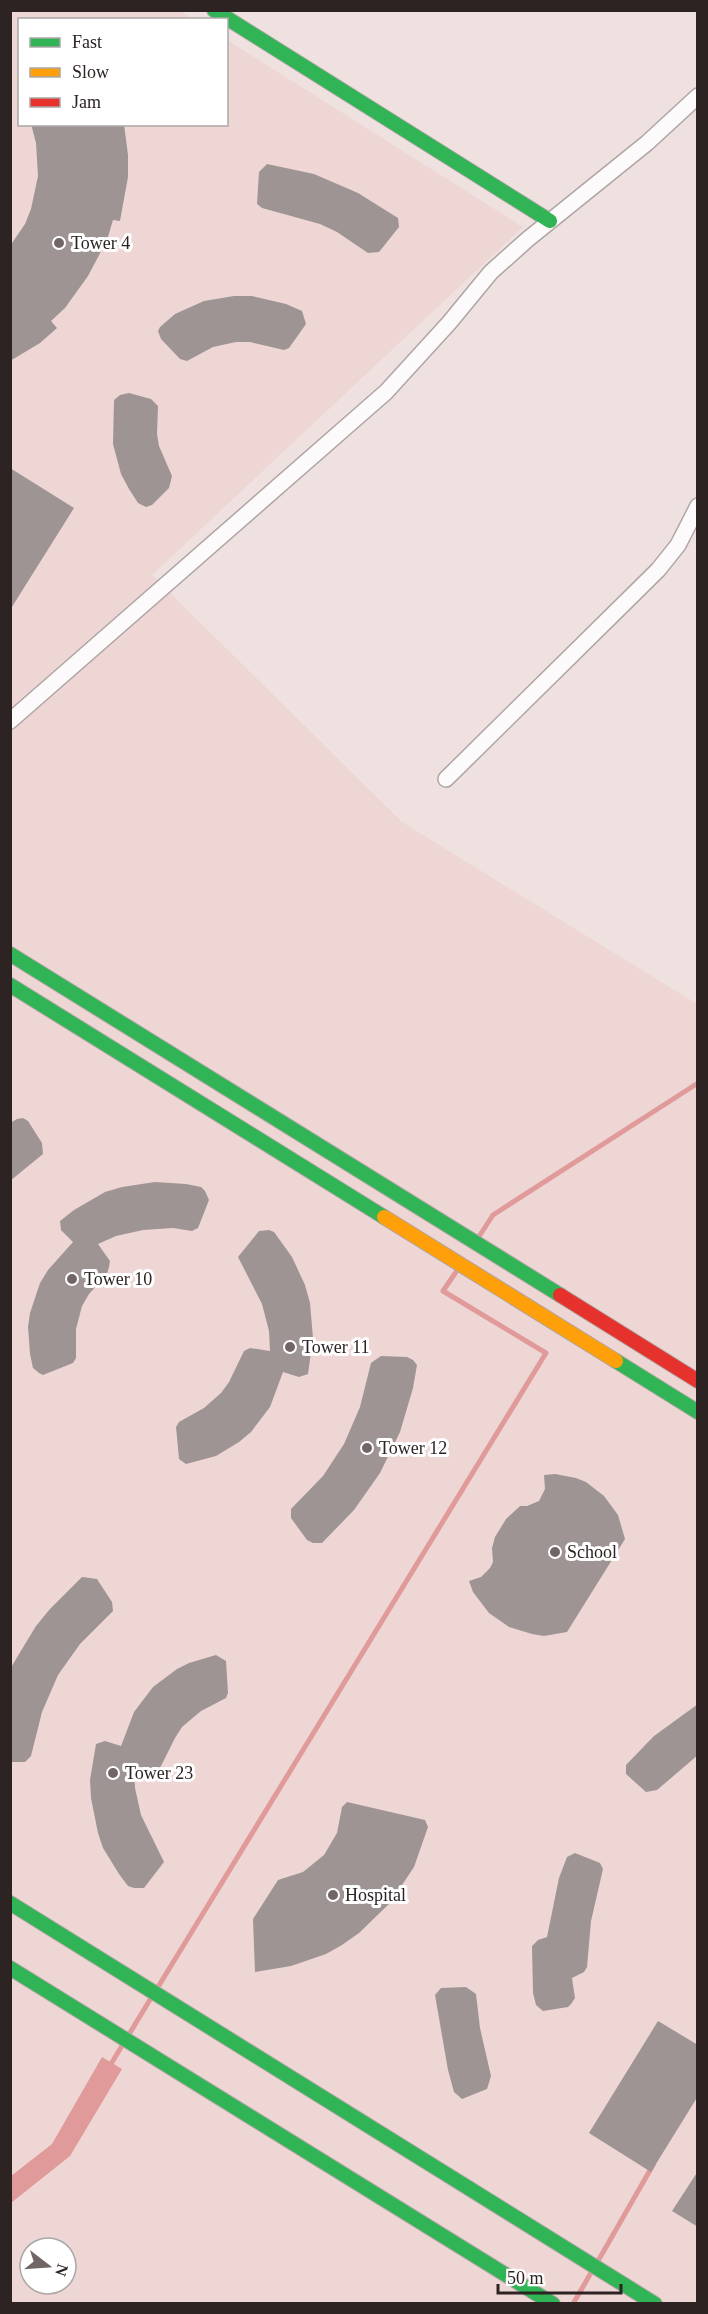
<svg xmlns="http://www.w3.org/2000/svg" width="708" height="2314" font-family="Georgia,serif">
	<style>
		.built { fill: #eed6d5; fill-rule: evenodd }
		.water { fill: #e19a9a }
		.lines { fill: none; stroke-linecap: round; stroke-linejoin: round }
		.stream { stroke: #e19a9a; stroke-width: 5 }
		.building { fill: #9e9494 }
		.street-casing { stroke: #afa5a4; stroke-width: 18 }
		.fast-casing { stroke: #afa5a4; stroke-width: 16 }
		.slow-casing { stroke: #afa5a4; stroke-width: 16 }
		.jam-casing { stroke: #afa5a4; stroke-width: 16 }
		.street { stroke: #fcfafa; stroke-width: 15 }
		.fast { stroke: #30b455; stroke-width: 14 }
		.slow { stroke: #ff9f0a; stroke-width: 14 }
		.jam { stroke: #e5322d; stroke-width: 14 }
		.poi-dot { fill: #716665; stroke: #fff; stroke-width: 2 }
		.labels { text-anchor: middle; stroke-width: 6; stroke-linejoin: round; paint-order: stroke }
		.poi-label { font-size: 18px; fill: #2d2323; stroke: #fff; text-anchor: start }
	</style>
	<rect width="100%" height="100%" fill="#eee1e0"/>
	<path class="built" d="M 11,11 L 179,11 L 194,19 L 20,20 L 20,124 L 226,124 L 227,40 L 523,227 L 152,575 L 402,822 L 697,1004 L 697,2303 L 11,2304 ZM 30,2248 L 66,2248 L 66,2284 L 30,2284 Z"/>
	<path class="water" d="M 102,2057 L 122,2069 L 70,2156 L 11,2203 L 11,2176 L 52,2144 Z"/>
	<g class="lines">
		<path class="stream" d="M 478,1238 L 493,1215 L 698,1083
			M 158,1987 L 546,1353 L 443,1291 L 458,1269
			M 128,2036 L 151,1998
			M 108,2069 L 123,2044
			M 598,2261 L 653,2165
			M 573,2304 L 592,2271"/>
	</g>
	<path class="building" d="M 31,124 L 124,124 L 128,155 L 128,177 L 120,221 L 113,220 L 107,240 L 88,276 L 65,308 L 51,321 L 57,328 L 40,343 L 10,361 L 10,246 L 25,224 L 31,209 L 38,176 L 36,143 Z
		M 267,164 L 314,174 L 358,193 L 398,218 L 399,227 L 379,252 L 368,253 L 337,232 L 320,224 L 262,208 L 257,204 L 259,172 Z
		M 234,296 L 252,296 L 286,304 L 302,311 L 306,324 L 289,348 L 284,350 L 250,342 L 236,342 L 213,347 L 187,361 L 180,359 L 161,339 L 158,331 L 160,327 L 175,314 L 204,301 Z
		M 129,393 L 151,399 L 158,406 L 157,434 L 159,446 L 172,476 L 169,488 L 152,505 L 146,507 L 138,503 L 129,489 L 121,474 L 113,444 L 114,400 L 120,395 Z
		M 10,468 L 74,508 L 10,610 Z
		M 23,1118 L 28,1121 L 42,1143 L 43,1154 L 10,1181 L 10,1123 L 17,1119 Z
		M 155,1182 L 186,1184 L 201,1187 L 205,1191 L 209,1200 L 198,1228 L 192,1231 L 173,1228 L 143,1230 L 116,1236 L 98,1244 L 110,1261 L 109,1267 L 107,1274 L 89,1294 L 82,1306 L 76,1329 L 76,1358 L 73,1363 L 43,1375 L 39,1373 L 33,1368 L 30,1354 L 28,1327 L 30,1313 L 40,1283 L 48,1270 L 73,1242 L 61,1230 L 60,1221 L 74,1210 L 105,1192 L 122,1187 Z
		M 269,1230 L 274,1232 L 292,1257 L 305,1285 L 310,1303 L 313,1338 L 308,1374 L 299,1377 L 283,1372 L 270,1407 L 251,1432 L 239,1442 L 216,1456 L 186,1464 L 179,1459 L 176,1427 L 179,1422 L 204,1408 L 221,1393 L 229,1382 L 244,1351 L 250,1348 L 270,1351 L 269,1331 L 262,1304 L 238,1257 L 259,1231 Z
		M 381,1356 L 407,1357 L 413,1360 L 417,1365 L 413,1388 L 400,1432 L 380,1473 L 354,1510 L 322,1543 L 313,1543 L 307,1540 L 291,1518 L 291,1509 L 323,1476 L 344,1444 L 360,1407 L 371,1363 Z
		M 555,1474 L 576,1478 L 586,1482 L 604,1496 L 618,1515 L 625,1539 L 567,1632 L 544,1636 L 532,1634 L 509,1627 L 489,1613 L 473,1592 L 469,1581 L 481,1577 L 490,1568 L 493,1562 L 492,1548 L 495,1537 L 506,1519 L 520,1506 L 527,1506 L 539,1501 L 545,1489 L 544,1475 Z
		M 82,1577 L 97,1579 L 112,1602 L 113,1611 L 80,1644 L 58,1675 L 42,1712 L 31,1756 L 25,1762 L 10,1762 L 10,1669 L 36,1626 L 50,1609 Z
		M 216,1655 L 226,1661 L 228,1693 L 226,1698 L 201,1711 L 182,1727 L 175,1738 L 160,1768 L 154,1771 L 134,1768 L 135,1788 L 141,1815 L 164,1862 L 144,1888 L 134,1888 L 128,1886 L 119,1874 L 103,1848 L 98,1833 L 91,1798 L 90,1780 L 96,1744 L 105,1741 L 121,1746 L 134,1712 L 153,1687 L 177,1669 L 189,1663 Z
		M 698,1704 L 698,1755 L 657,1790 L 646,1792 L 626,1774 L 626,1765 L 654,1736 Z
		M 347,1802 L 425,1820 L 428,1827 L 414,1867 L 390,1903 L 359,1933 L 342,1945 L 326,1954 L 291,1966 L 255,1972 L 253,1919 L 278,1880 L 303,1872 L 324,1855 L 337,1833 L 342,1807 Z
		M 575,1853 L 600,1863 L 603,1869 L 591,1921 L 587,1967 L 584,1972 L 572,1978 L 575,1998 L 571,2004 L 568,2007 L 543,2011 L 536,2005 L 533,1993 L 532,1946 L 538,1940 L 547,1937 L 559,1878 L 567,1857 Z
		M 466,1987 L 476,1994 L 480,2028 L 491,2076 L 487,2089 L 462,2099 L 454,2092 L 448,2070 L 435,1995 L 441,1988 Z
		M 658,2021 L 698,2045 L 698,2096 L 651,2172 L 589,2133 Z
		M 698,2171 L 698,2227 L 672,2211 Z"/>
	<g class="lines">
		<defs>
			<path id="street" d="M 10,721 L 386,392 L 449,323 L 491,272 L 528,239 L 647,143 L 698,96
				M 446,779 L 658,570 L 678,545 L 698,506"/>
			<path id="fast" d="M 214,10 L 550,221
				M 10,954 L 560,1295
				M 10,985 L 384,1217
				M 616,1361 L 698,1412
				M 10,1903 L 655,2304
				M 10,1968 L 553,2304"/>
			<path id="slow" d="M 384,1217 L 616,1361"/>
			<path id="jam" d="M 560,1295 L 698,1381"/>
		</defs>
		<use href="#street" class="street-casing"/>
		<use href="#fast" class="fast-casing"/>
		<use href="#slow" class="slow-casing"/>
		<use href="#jam" class="jam-casing"/>
		<use href="#street" class="street"/>
		<use href="#fast" class="fast"/>
		<use href="#slow" class="slow"/>
		<use href="#jam" class="jam"/>
	</g>
	<g class="poi-dot">
		<circle cx="59" cy="243" r="6"/>
		<circle cx="72" cy="1279" r="6"/>
		<circle cx="290" cy="1347" r="6"/>
		<circle cx="367" cy="1448" r="6"/>
		<circle cx="555" cy="1552" r="6"/>
		<circle cx="113" cy="1773" r="6"/>
		<circle cx="333" cy="1895" r="6"/>
	</g>
	<g class="labels">
		<g class="poi-label">
			<text x="71" y="249">Tower 4</text>
			<text x="84" y="1285">Tower 10</text>
			<text x="302" y="1353">Tower 11</text>
			<text x="379" y="1454">Tower 12</text>
			<text x="567" y="1558">School</text>
			<text x="125" y="1779">Tower 23</text>
			<text x="345" y="1901">Hospital</text>
		</g>
	</g>
	<rect width="708" height="2314" fill="none" stroke="#2d2323" stroke-width="24"/>
	<rect x="18" y="18" width="210" height="108" fill="#ffffff" stroke="#aba7a7" stroke-width="1.5"/>
	<rect x="30" y="38" width="30" height="9" fill="#30b455" stroke="#aba7a7" stroke-width="1.5"/>
	<text x="72" y="48" font-size="18" fill="#2d2323">Fast</text>
	<rect x="30" y="68" width="30" height="9" fill="#ff9f0a" stroke="#aba7a7" stroke-width="1.5"/>
	<text x="72" y="78" font-size="18" fill="#2d2323">Slow</text>
	<rect x="30" y="98" width="30" height="9" fill="#e5322d" stroke="#aba7a7" stroke-width="1.5"/>
	<text x="72" y="108" font-size="18" fill="#2d2323">Jam</text>
	<g transform="translate(48 2266) rotate(107)"><circle r="28" fill="#ffffff" stroke="#aba7a7" stroke-width="1.5"/>
	<path d="M0-4.5L10 22L0 15L-10 22Z" fill="#716665"/>
	<text y="-9" font-size="16" font-weight="bold" text-anchor="middle" fill="#2d2323">N</text>
	</g>
	<path d="M498 2284v9h123v-9" fill="none" stroke="#2d2323" stroke-width="3"/>
	<text x="507" y="2284" font-size="18" fill="#2d2323" stroke="#ffffff" stroke-width="4.5" paint-order="stroke">50 m</text>
</svg>
